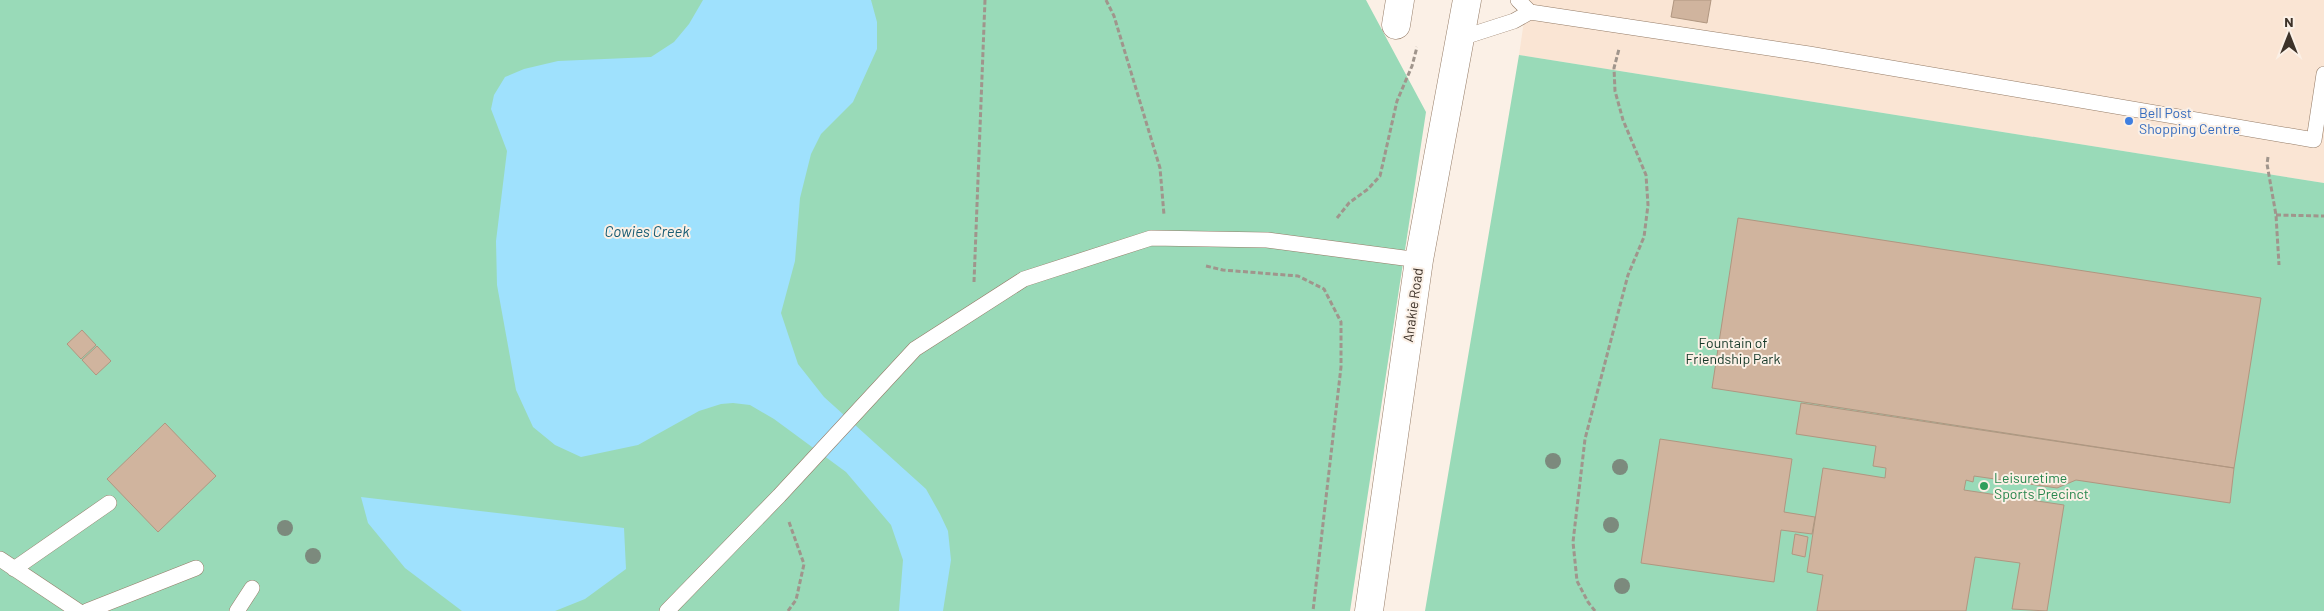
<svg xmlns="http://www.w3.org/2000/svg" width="2324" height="611" font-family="Barlow,sans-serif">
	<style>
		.built { fill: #fae5d4 }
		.green { fill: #99dab8 }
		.water { fill: #9fe1fd }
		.building { fill: #d0b49e; stroke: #b09680 }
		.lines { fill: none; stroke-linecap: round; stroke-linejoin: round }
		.service-casing { stroke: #957c67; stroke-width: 16 }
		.minor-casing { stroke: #957c67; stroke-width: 29 }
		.secondary-casing { stroke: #957c67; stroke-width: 29 }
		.path { stroke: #a0958c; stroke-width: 3; stroke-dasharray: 5 2.5; stroke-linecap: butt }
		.service { stroke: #fff; stroke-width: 15 }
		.minor { stroke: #fff; stroke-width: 28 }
		.secondary { stroke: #fff; stroke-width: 28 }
		.tree { fill: #7c8a7d }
		.shop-dot { fill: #3f7fe0; stroke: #fbf0e6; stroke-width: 2 }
		.leisure-dot { fill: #2e9e5b; stroke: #fbf0e6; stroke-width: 2 }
		.labels { text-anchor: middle; stroke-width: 4; stroke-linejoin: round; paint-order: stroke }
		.shop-label { font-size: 14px; fill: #366cbe; stroke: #fbf0e6; text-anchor: start }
		.street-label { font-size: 14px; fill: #3d3229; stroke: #fbf0e6 }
		.park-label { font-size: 14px; fill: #143727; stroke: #fbf0e6 }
		.leisure-label { font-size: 14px; fill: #27864d; stroke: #fbf0e6; text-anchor: start }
		.water-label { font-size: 15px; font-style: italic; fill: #165b73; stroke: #fbf0e6 }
	</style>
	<rect width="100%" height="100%" fill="#fbf0e6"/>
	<path class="built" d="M 1527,0 L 2324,0 L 2324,183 L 1519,55 Z"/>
	<path class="green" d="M 0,0 L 1366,0 L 1426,112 L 1350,611 L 0,611 Z
		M 1519,55 L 2324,183 L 2324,611 L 1425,611 Z"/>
	<path class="water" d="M 703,0 L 871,0 L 877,22 L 877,49 L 853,102 L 821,134 L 811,154 L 800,198 L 795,261 L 781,313 L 798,364 L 824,397 L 926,489 L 940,514 L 948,531 L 951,560 L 943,611 L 899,611 L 903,560 L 891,525 L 846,472 L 774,419 L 750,405 L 733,403 L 721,404 L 699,411 L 638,445 L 581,457 L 555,445 L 533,427 L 516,390 L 497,285 L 496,241 L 507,151 L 491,109 L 494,95 L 505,77 L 524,69 L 558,61 L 651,57 L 674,42 L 689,24 Z
		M 361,497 L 624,528 L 626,569 L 585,599 L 555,611 L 462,611 L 405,568 L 368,523 Z"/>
	<path class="building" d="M 1674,0 L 1711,0 L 1707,23 L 1671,17 Z
		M 1738,218 L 2261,298 L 2234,468 L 1712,388 Z
		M 82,330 L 96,345 L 81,359 L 67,344 Z
		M 97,346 L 111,361 L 96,375 L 82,360 Z
		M 1801,403 L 2234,468 L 2230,503 L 2076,480 L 2057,488 L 1974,476 L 1973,482 L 1966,480 L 1964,490 L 2064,505 L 2047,611 L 2012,609 L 2020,563 L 1975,557 L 1966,611 L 1817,611 L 1823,575 L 1807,572 L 1823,468 L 1885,478 L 1886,468 L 1873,466 L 1876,446 L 1796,434 Z
		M 165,423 L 216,476 L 158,532 L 107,479 Z
		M 1660,439 L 1792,459 L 1784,512 L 1815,517 L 1812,534 L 1781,530 L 1774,582 L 1641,563 Z
		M 1795,534 L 1808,537 L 1805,557 L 1792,554 Z"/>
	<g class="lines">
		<defs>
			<path id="service" d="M 1518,0 L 1530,12
				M 1461,38 L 1514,21 L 1530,12 L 1809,54 L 2314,140 L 2324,74
				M 0,559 L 78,611
				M 14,569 L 109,503
				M 87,611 L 196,568
				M 237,611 L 252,588
				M 667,611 L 779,496 L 915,349 L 1024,279 L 1151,238 L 1267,240 L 1419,260"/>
			<path id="minor" d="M 1396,25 L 1400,0"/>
			<path id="secondary" d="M 1369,611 L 1419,260 L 1467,0"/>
		</defs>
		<use href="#service" class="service-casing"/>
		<use href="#minor" class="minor-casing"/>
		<use href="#secondary" class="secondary-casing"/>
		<path class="path" d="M 1106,0 L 1114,16 L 1160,168 L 1164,215
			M 2268,157 L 2267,164 L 2276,215 L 2279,265
			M 2276,215 L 2324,216
			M 1337,218 L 1349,203 L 1368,189 L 1380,176 L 1397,101 L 1412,66 L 1417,47
			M 1206,266 L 1223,270 L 1298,276 L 1324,289 L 1341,322 L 1341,367 L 1313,611
			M 974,282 L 985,0
			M 788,611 L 796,600 L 804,564 L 789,522
			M 1595,611 L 1588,602 L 1577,581 L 1573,542 L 1585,439 L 1628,275 L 1644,237 L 1648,205 L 1646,175 L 1623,120 L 1615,91 L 1614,68 L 1619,49"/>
		<use href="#service" class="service"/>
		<use href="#minor" class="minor"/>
		<use href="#secondary" class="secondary"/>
	</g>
	<g class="tree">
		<circle cx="1553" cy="461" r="8"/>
		<circle cx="1620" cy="467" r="8"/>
		<circle cx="1611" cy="525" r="8"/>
		<circle cx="285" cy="528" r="8"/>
		<circle cx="313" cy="556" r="8"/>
		<circle cx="1622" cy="586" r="8"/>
	</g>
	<circle class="shop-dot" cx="2129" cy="121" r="5"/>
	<circle class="leisure-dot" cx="1984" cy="486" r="5"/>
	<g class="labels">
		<g class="shop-label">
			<text x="2139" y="118">Bell Post<tspan x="2139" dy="16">Shopping Centre</tspan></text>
		</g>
		<g class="street-label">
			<text transform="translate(1413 305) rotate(-82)" y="5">Anakie Road</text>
		</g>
		<g class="park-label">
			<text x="1733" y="348">Fountain of<tspan x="1733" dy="16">Friendship Park</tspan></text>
		</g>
		<g class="leisure-label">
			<text x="1994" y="483">Leisuretime<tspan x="1994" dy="16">Sports Precinct</tspan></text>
		</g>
		<g class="water-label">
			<text x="647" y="237">Cowies Creek</text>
		</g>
	</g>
	<g transform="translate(2289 35)" stroke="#fbf0e6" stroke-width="4" paint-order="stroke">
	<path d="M0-4L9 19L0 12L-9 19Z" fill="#3d3229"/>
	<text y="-8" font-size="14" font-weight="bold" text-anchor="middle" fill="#3d3229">N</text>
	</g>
</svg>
